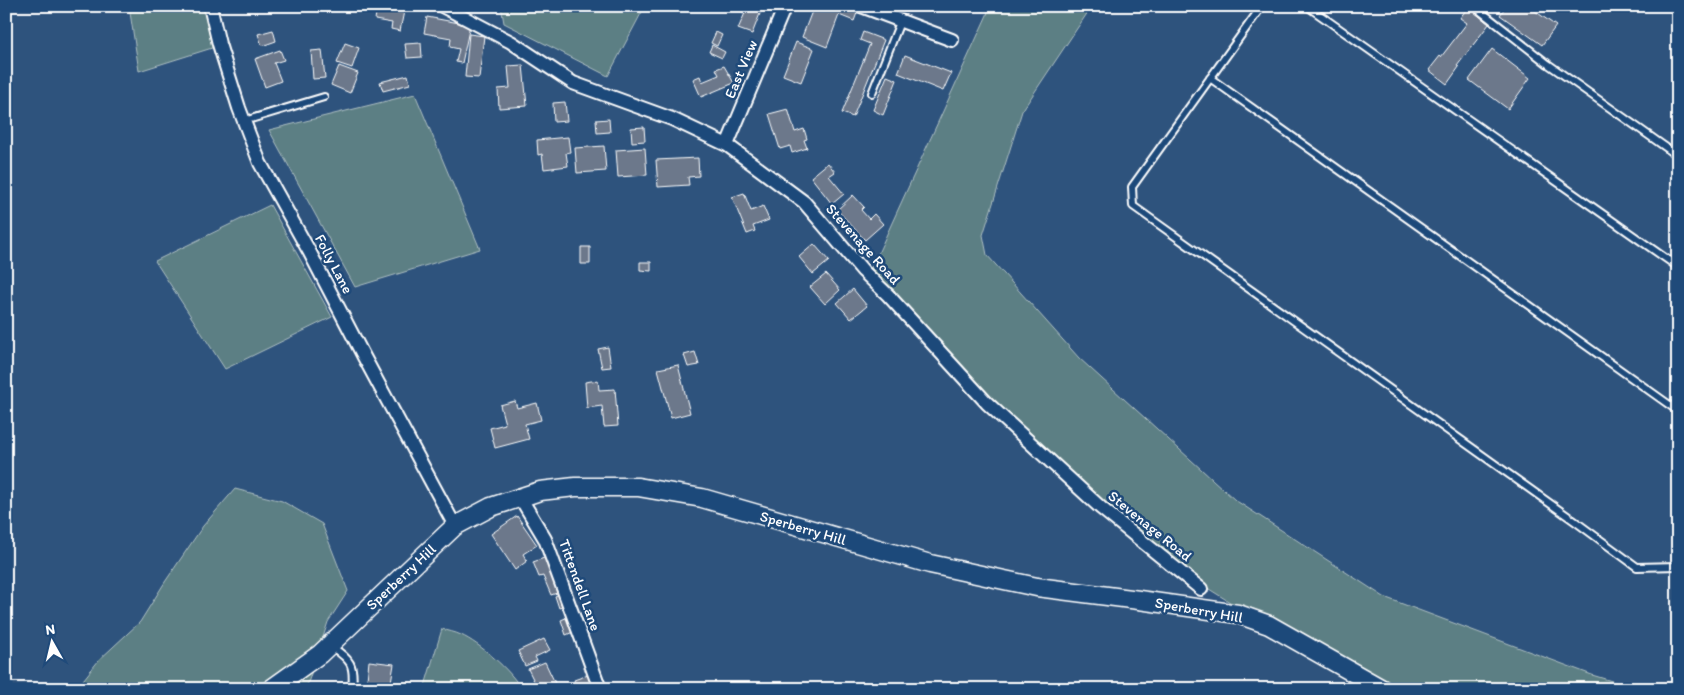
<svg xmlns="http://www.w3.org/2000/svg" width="1684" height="695" font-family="Itim,sans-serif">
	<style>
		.green { fill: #5c7f84; stroke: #aebfc2 }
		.building { fill: #6c788b; stroke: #fff }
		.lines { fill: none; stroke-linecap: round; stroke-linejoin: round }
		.lane-casing { stroke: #fff; stroke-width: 10 }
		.street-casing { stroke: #fff; stroke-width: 16 }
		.secondary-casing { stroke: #fff; stroke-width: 21 }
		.lane { stroke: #1f4a7a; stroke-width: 6 }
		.street { stroke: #1f4a7a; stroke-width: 12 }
		.secondary { stroke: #1f4a7a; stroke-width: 18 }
		.labels { text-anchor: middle; stroke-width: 5; stroke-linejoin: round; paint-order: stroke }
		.street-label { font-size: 15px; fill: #fff; stroke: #1f4a7a }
	</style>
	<rect width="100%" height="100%" fill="#2e537d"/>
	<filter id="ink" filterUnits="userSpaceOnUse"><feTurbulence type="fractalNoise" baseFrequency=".02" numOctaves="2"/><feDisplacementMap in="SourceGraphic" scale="10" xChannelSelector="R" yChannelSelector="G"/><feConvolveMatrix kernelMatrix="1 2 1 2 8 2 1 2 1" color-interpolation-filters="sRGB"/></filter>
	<g filter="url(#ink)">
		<path class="green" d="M 129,6 L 204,6 L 212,48 L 139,71 Z
			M 501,6 L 645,6 L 608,76 L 504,23 Z
			M 989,6 L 1092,6 L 1022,111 L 983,235 L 987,255 L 1079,358 L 1235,500 L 1384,597 L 1592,675 L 1638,689 L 1396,689 L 1269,619 L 1241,609 L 1209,589 L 1104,504 L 1002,408 L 982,393 L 870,271 L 987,15 Z
			M 415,94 L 480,249 L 355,287 L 269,130 Z
			M 270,205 L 332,317 L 225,369 L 155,261 Z
			M 235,489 L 282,501 L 322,524 L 348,591 L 328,622 L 306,689 L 76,689 L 99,660 L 140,622 L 165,582 L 203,526 Z
			M 442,629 C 448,631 455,632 461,635 C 479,643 512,671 521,689 L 424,689 Z"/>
		<path class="building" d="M 377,6 L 404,11 L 400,31 L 391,29 L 392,23 L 375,20 Z
			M 740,6 L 763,6 L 752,34 L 738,29 L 745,13 L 738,10 Z
			M 814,6 L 840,6 L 857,13 L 854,21 L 839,15 L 827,47 L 802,37 Z
			M 969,6 L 985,6 L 983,11 Z
			M 1506,6 L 1528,6 L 1556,26 L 1542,45 L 1500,15 Z
			M 1468,7 L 1489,24 L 1457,66 L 1459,67 L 1447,84 L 1429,70 L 1440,56 L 1441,57 L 1467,23 L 1460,18 Z
			M 427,17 L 470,25 L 462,63 L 456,62 L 459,49 L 450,47 L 451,38 L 424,33 Z
			M 273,30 L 276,41 L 262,46 L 258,34 Z
			M 716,32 L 722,35 L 717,46 L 711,43 Z
			M 863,32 L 884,40 L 853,117 L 842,113 L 870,44 L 860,40 Z
			M 469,34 L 484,36 L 479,78 L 465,77 Z
			M 796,42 L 814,49 L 801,82 L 783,75 Z
			M 345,43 L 359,48 L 352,68 L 337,63 Z
			M 421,43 L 422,57 L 407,58 L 405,44 Z
			M 712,45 L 725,52 L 722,58 L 709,52 Z
			M 1492,49 L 1530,78 L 1508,109 L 1469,80 Z
			M 280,50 L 284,60 L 274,63 L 281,81 L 265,87 L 255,59 Z
			M 322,50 L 325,78 L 313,79 L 311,51 Z
			M 905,55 L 951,73 L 943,91 L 898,73 Z
			M 523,65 L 527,106 L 499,108 L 498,89 L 510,88 L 508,66 Z
			M 339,66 L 358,73 L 350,93 L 331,85 Z
			M 724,66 L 734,83 L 701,97 L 693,79 L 700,76 L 702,82 L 719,75 L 716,69 Z
			M 408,75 L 410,84 L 383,91 L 380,82 Z
			M 887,76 L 897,80 L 883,115 L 873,110 Z
			M 565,102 L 567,121 L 554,122 L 553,103 Z
			M 788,109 L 795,132 L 804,129 L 807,139 L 804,140 L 807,148 L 792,153 L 790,146 L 780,149 L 769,114 Z
			M 609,119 L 610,132 L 597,133 L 596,120 Z
			M 644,127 L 645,141 L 632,142 L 631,128 Z
			M 568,137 L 570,152 L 566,153 L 568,166 L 544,169 L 542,154 L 538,155 L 537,140 Z
			M 604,146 L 606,171 L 577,173 L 575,148 Z
			M 645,148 L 647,175 L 618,177 L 616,150 Z
			M 698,158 L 699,176 L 688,177 L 689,185 L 658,187 L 656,160 Z
			M 828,163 L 835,172 L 829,176 L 844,194 L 832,204 L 811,177 Z
			M 744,193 L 751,211 L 763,206 L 769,220 L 753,226 L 755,231 L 747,234 L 732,197 Z
			M 853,195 L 864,207 L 861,210 L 869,219 L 874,214 L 883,224 L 865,240 L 837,210 Z
			M 814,244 L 829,261 L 813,274 L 799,257 Z
			M 581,247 L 590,247 L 590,264 L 581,264 Z
			M 640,262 L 651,262 L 651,271 L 640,270 Z
			M 826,274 L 840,290 L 825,304 L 810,287 Z
			M 853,289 L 867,306 L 851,319 L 837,303 Z
			M 608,347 L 611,367 L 602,368 L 598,349 Z
			M 695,352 L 699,365 L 688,367 L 684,355 Z
			M 678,365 L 690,413 L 671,418 L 658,369 Z
			M 598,380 L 599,390 L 615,389 L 618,426 L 604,427 L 602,406 L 587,408 L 585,382 Z
			M 515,401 L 517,408 L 537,403 L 541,420 L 525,424 L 529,439 L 495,448 L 490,428 L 505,424 L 500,405 Z
			M 517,516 L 537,545 L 523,554 L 527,561 L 515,570 L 491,534 Z
			M 547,557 L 560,592 L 551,595 L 543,576 L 539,577 L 533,562 Z
			M 559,594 L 564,606 L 559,608 L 555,596 Z
			M 568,617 L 573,632 L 566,635 L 561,620 Z
			M 544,639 L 550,650 L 535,657 L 537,661 L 525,666 L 518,651 Z
			M 369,661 L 394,664 L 391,682 L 402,683 L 401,689 L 366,689 Z
			M 545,662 L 555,683 L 547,687 L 548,689 L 538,689 L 528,669 Z
			M 591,674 L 595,686 L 587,689 L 578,689 L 574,680 Z"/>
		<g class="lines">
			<defs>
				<path id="lane" d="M 1262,6 L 1132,187 L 1133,206 L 1576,522 L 1637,567 L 1678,566
					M 1307,6 L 1678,267
					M 1474,6 L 1548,64 L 1678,156
					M 1210,78 L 1678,411
					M 872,93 L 900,22
					M 244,121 L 324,97
					M 331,646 C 350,660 355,663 352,689"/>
				<path id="street" d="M 210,6 L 219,44 L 239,108 L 260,163 L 309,251 L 364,357 L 455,526
					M 442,6 L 511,42 L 573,83 L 672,119 L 727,145 L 804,202 L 863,271 L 888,295 L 987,403 L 1101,508 L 1201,589
					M 861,6 L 952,40
					M 727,145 L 785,6
					M 520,497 L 545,539 L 600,689"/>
				<path id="secondary" d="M 271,689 L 320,654 L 455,526 L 491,507 L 540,491 L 575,487 L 638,487 L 702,498 L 930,564 L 1037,587 L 1139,600 L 1238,614 L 1269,625 L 1382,689"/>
			</defs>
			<use href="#lane" class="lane-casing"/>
			<use href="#street" class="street-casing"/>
			<use href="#secondary" class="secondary-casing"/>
			<use href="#lane" class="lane"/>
			<use href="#street" class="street"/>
			<use href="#secondary" class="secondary"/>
		</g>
	</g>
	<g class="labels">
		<g class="street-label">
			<text transform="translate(741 69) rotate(-67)" y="5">East View</text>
			<text transform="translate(863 244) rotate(48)" y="5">Stevenage Road</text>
			<text transform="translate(334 264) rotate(62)" y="5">Folly Lane</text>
			<text transform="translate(1150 526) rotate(39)" y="5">Stevenage Road</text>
			<text transform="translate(803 528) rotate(16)" y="5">Sperberry Hill</text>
			<text transform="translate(401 577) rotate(-43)" y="5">Sperberry Hill</text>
			<text transform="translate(580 585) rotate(70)" y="5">Tittendell Lane</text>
			<text transform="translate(1199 610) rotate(10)" y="5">Sperberry Hill</text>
		</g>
	</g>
	<rect width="1684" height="695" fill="none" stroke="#1f4a7a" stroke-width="25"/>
	<rect x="12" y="12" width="1659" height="670" fill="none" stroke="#fff" stroke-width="2" filter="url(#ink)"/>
	<g transform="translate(52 642) rotate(352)" stroke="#1f4a7a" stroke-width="4" paint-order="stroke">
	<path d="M0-4L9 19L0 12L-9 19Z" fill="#ffffff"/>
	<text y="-8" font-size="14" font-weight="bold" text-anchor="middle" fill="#ffffff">N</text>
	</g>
</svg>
